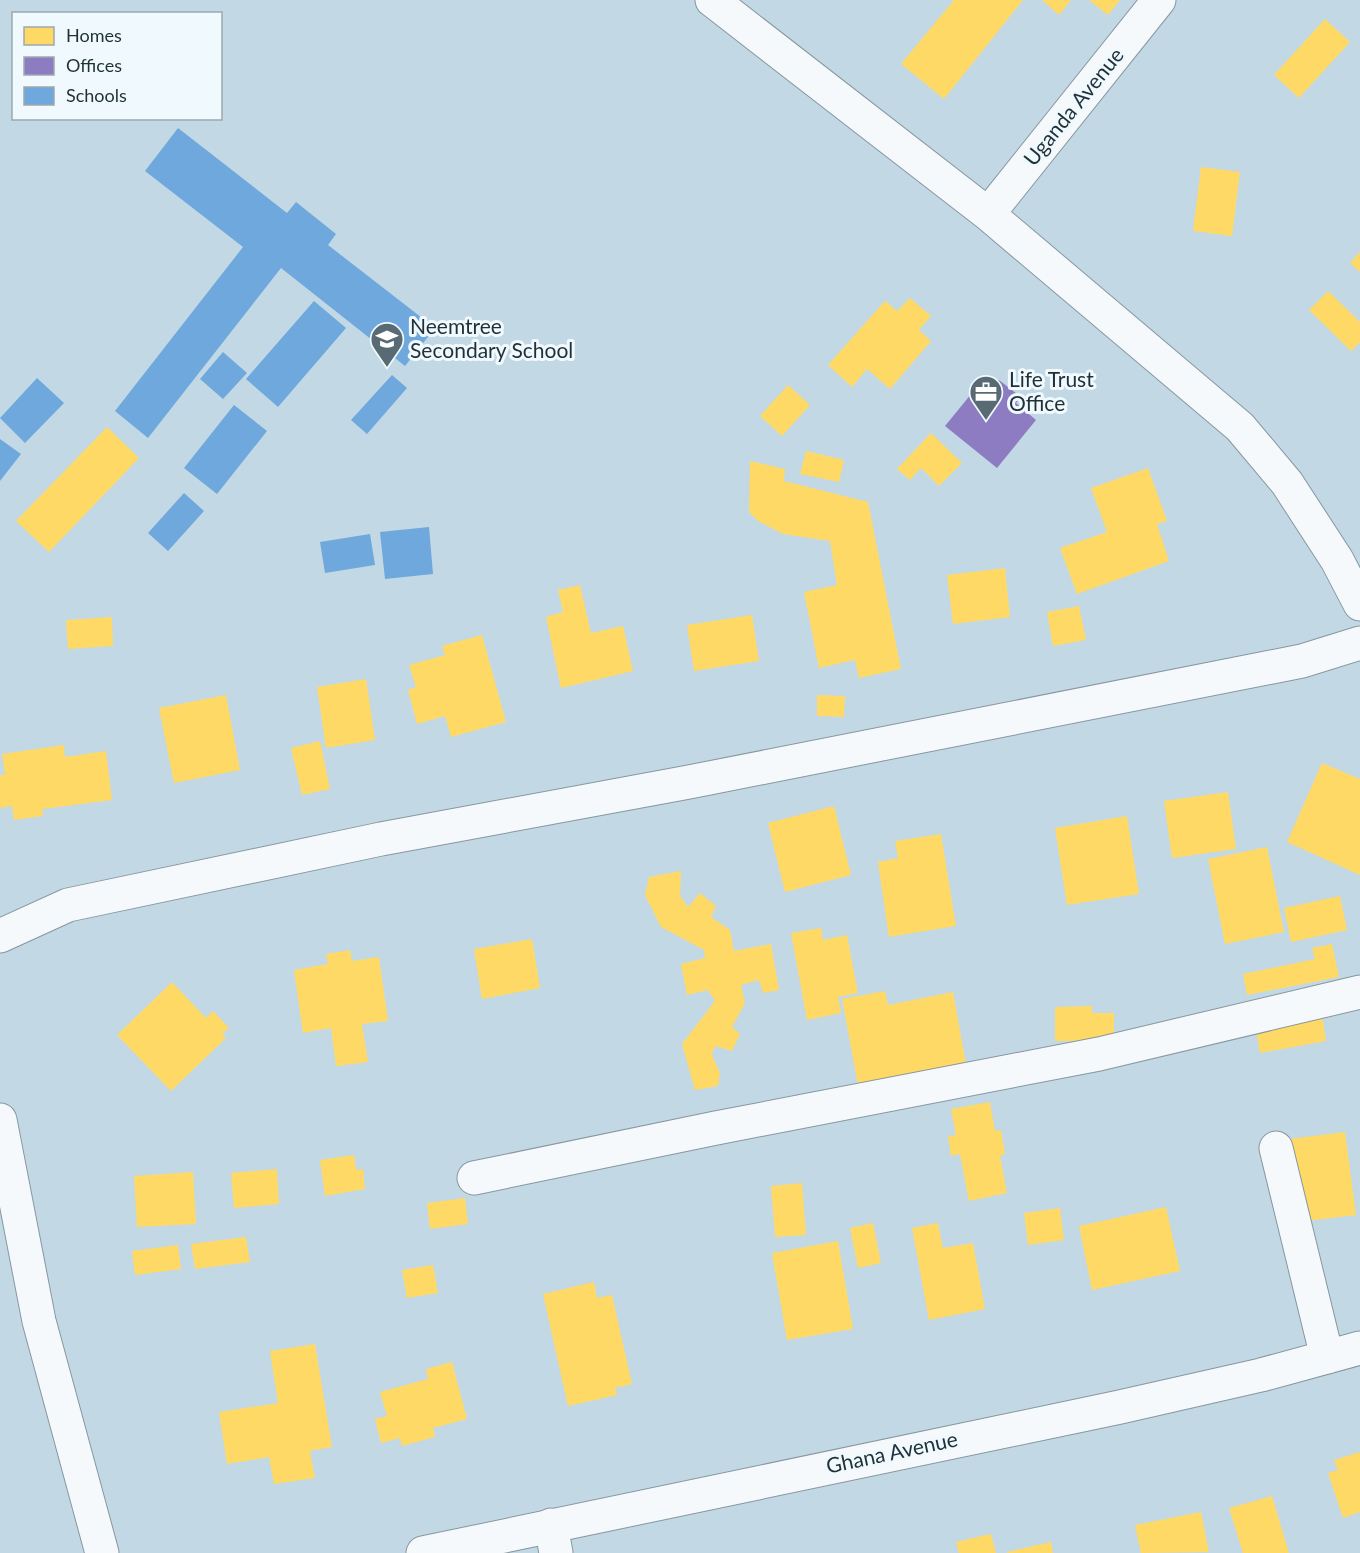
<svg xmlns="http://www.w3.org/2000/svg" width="1360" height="1553" font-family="Lato,sans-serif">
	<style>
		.homes { fill: #ffd966 }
		.offices { fill: #8e7cc3 }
		.schools { fill: #6fa8dc }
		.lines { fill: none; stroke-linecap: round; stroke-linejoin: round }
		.minor-casing { stroke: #8697a0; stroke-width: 35 }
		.major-casing { stroke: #8697a0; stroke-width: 35 }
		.minor { stroke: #f6f9fb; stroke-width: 33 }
		.major { stroke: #f6f9fb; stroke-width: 33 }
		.labels { text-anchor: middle; stroke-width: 6; stroke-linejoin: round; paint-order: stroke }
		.street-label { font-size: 21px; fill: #1f3038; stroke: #f0f9fd }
		.poi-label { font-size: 21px; fill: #1f3038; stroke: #f0f9fd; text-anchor: start }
	</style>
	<rect width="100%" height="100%" fill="#c2d8e4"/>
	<path class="homes" d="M 954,0 L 1023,0 L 944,99 L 901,64 Z
		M 1042,0 L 1071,0 L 1059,15 Z
		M 1089,0 L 1120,0 L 1108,15 Z
		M 1325,19 L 1350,42 L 1299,98 L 1274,75 Z
		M 1201,167 L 1240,172 L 1232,236 L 1193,231 Z
		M 1360,252 L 1360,272 L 1350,263 Z
		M 1328,291 L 1360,322 L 1360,342 L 1351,351 L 1309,310 Z
		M 910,298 L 931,316 L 919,330 L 931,341 L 890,389 L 867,369 L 852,387 L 828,365 L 885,301 L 897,311 Z
		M 788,385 L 810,405 L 782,436 L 760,416 Z
		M 107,427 L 139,458 L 49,552 L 16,521 Z
		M 931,433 L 962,463 L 939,486 L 921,468 L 910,480 L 897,469 Z
		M 806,451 L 844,460 L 839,482 L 800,474 Z
		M 750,461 L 785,469 L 784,481 L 868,502 L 901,669 L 859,678 L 855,660 L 819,668 L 804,592 L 837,585 L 830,541 L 783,534 L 758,521 L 749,512 Z
		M 1148,468 L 1167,521 L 1157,524 L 1169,561 L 1077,594 L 1060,548 L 1107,532 L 1091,488 Z
		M 1005,568 L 1010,617 L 953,624 L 947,575 Z
		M 580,585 L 591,633 L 623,626 L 633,671 L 561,688 L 546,617 L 563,612 L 558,590 Z
		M 1079,606 L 1086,640 L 1053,646 L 1047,612 Z
		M 752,615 L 759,661 L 694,671 L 687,625 Z
		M 112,617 L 113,646 L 68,649 L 66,620 Z
		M 482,635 L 506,722 L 451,737 L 445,716 L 417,724 L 408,690 L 416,687 L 409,665 L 445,655 L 442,646 Z
		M 366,679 L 375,740 L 326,748 L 317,687 Z
		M 226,695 L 240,770 L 174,783 L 159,708 Z
		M 817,695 L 845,696 L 844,717 L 817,716 Z
		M 320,741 L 330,789 L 302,795 L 291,748 Z
		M 64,745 L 65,757 L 106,751 L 112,800 L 42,809 L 43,816 L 14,820 L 12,806 L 0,808 L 0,775 L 5,775 L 2,754 Z
		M 1322,763 L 1360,779 L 1360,875 L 1287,842 Z
		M 1228,792 L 1236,849 L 1172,858 L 1164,801 Z
		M 834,806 L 851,875 L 785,892 L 768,823 Z
		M 1127,816 L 1139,894 L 1067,905 L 1055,828 Z
		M 941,834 L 956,926 L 889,937 L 878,862 L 898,858 L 895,841 Z
		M 1267,847 L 1284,932 L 1225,944 L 1208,859 Z
		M 681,871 L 680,896 L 688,907 L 700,893 L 716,906 L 711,917 L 730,930 L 734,951 L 771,944 L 779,990 L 763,993 L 759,980 L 741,985 L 745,1003 L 732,1027 L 740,1034 L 732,1051 L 715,1046 L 712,1055 L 720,1073 L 718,1086 L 695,1090 L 682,1044 L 715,1001 L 708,990 L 687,995 L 681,964 L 705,958 L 704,950 L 661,927 L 645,895 L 649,877 Z
		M 1340,896 L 1347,930 L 1291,942 L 1284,908 Z
		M 821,928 L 823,940 L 847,935 L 858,993 L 838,997 L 841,1013 L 807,1020 L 791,933 Z
		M 532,939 L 540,988 L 482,999 L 474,949 Z
		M 1332,944 L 1339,977 L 1247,995 L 1243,974 L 1315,959 L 1312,948 Z
		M 350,950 L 352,961 L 379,957 L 388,1021 L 362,1024 L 368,1062 L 336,1066 L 331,1028 L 303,1033 L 294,970 L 328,964 L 326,954 Z
		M 172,982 L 206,1018 L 213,1011 L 229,1028 L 222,1034 L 226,1038 L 171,1091 L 117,1035 Z
		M 885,991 L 888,1005 L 953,992 L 966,1064 L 858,1085 L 842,999 Z
		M 1092,1006 L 1092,1013 L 1114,1013 L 1114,1041 L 1055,1041 L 1055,1007 Z
		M 1321,1008 L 1326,1041 L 1260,1053 L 1254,1019 Z
		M 990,1102 L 995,1131 L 1001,1130 L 1005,1154 L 1000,1156 L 1007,1193 L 969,1201 L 960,1154 L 951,1156 L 948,1136 L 956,1135 L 951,1109 Z
		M 1345,1132 L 1356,1215 L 1299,1222 L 1289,1139 Z
		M 354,1155 L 356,1170 L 363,1169 L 365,1189 L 325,1196 L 320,1160 Z
		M 277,1169 L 279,1204 L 234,1208 L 231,1173 Z
		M 193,1172 L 196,1224 L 137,1227 L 134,1176 Z
		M 802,1183 L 806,1235 L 775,1237 L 771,1186 Z
		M 465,1198 L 468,1224 L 430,1229 L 427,1203 Z
		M 1166,1207 L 1180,1271 L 1092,1290 L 1079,1226 Z
		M 1060,1208 L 1064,1240 L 1028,1245 L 1024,1213 Z
		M 873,1223 L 881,1263 L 858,1268 L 850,1228 Z
		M 938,1223 L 943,1248 L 973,1243 L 985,1309 L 929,1320 L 912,1228 Z
		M 246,1237 L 250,1262 L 195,1269 L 191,1244 Z
		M 838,1241 L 853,1329 L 787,1340 L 772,1253 Z
		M 178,1245 L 181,1269 L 135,1275 L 132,1251 Z
		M 433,1265 L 438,1293 L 407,1298 L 402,1270 Z
		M 594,1282 L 597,1298 L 612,1295 L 632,1384 L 615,1388 L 617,1395 L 568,1406 L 543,1294 Z
		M 315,1344 L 332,1447 L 310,1451 L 315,1478 L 274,1484 L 269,1457 L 227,1464 L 219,1412 L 278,1403 L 270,1351 Z
		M 452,1362 L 467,1419 L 433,1428 L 435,1437 L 402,1446 L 400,1438 L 381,1443 L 375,1419 L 387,1416 L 380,1392 L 428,1379 L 426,1369 Z
		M 1360,1452 L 1360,1512 L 1343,1518 L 1328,1473 L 1338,1470 L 1334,1460 Z
		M 1272,1496 L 1289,1553 L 1243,1553 L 1229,1508 Z
		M 1201,1512 L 1209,1552 L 1141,1553 L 1135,1525 Z
		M 991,1534 L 996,1553 L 959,1553 L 956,1542 Z
		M 1051,1542 L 1053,1553 L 1008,1553 L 1007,1552 Z"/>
	<path class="offices" d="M 985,377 L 995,385 L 999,380 L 1021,397 L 1016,403 L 1036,420 L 997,468 L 945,426 Z"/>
	<path class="schools" d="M 178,128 L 287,213 L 296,202 L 336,234 L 328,245 L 435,328 L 405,366 L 281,268 L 148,438 L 115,411 L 243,247 L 145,171 Z
		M 314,301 L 346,328 L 278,407 L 246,379 Z
		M 223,352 L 247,373 L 223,399 L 200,379 Z
		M 392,375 L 407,388 L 367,434 L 351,420 Z
		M 37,378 L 64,403 L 25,443 L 0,418 Z
		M 234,405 L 267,431 L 217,494 L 184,468 Z
		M 0,439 L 21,454 L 0,481 Z
		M 184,493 L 204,511 L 168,551 L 148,533 Z
		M 429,527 L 433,574 L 385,579 L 380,532 Z
		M 370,534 L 375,565 L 325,573 L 320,542 Z"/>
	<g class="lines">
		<defs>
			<path id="minor" d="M 712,0 L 988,214 L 1240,427 L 1287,483 L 1337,560 L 1360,604
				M 988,214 L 1159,0
				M 0,936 L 68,905 L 381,839 L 689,782 L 1302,661 L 1360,643
				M 0,1120 L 39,1321 L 102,1553
				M 1276,1148 L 1327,1357
				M 474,1178 L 716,1128 L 1099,1054 L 1360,992
				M 551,1525 L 556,1553"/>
			<path id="major" d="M 423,1553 L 1120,1407 L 1261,1375 L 1360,1348"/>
		</defs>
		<use href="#minor" class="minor-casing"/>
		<use href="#major" class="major-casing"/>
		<use href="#minor" class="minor"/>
		<use href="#major" class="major"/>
	</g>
	<defs>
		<symbol id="school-pin" viewBox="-11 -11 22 30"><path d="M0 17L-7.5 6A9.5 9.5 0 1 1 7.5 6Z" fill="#586b74" stroke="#f0f9fd"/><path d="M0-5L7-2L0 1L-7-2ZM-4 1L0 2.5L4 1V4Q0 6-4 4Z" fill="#fff"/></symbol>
		<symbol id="office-pin" viewBox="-11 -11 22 30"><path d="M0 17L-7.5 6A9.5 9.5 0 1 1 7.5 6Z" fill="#586b74" stroke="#f0f9fd"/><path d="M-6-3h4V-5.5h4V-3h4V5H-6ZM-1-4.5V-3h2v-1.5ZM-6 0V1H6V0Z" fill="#fff"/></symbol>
	</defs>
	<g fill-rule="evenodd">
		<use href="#school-pin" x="368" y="320" width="38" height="52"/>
		<use href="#office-pin" x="967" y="373" width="38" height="52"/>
	</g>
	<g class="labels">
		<g class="street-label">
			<text transform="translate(1074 107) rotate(-51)" y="7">Uganda Avenue</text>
			<text transform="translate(892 1453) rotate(-12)" y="7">Ghana Avenue</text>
		</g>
		<g class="poi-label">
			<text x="410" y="334">Neemtree<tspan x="410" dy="24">Secondary School</tspan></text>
			<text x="1009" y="387">Life Trust<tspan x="1009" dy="24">Office</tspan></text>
		</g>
	</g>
	<rect x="12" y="12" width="210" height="108" fill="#f0f9fd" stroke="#9ca9ae" stroke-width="1.5"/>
	<rect x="24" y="27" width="30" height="18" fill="#ffd966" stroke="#9ca9ae" stroke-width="1.5"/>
	<text x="66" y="42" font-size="18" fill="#1f3038">Homes</text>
	<rect x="24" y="57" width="30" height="18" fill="#8e7cc3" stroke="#9ca9ae" stroke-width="1.5"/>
	<text x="66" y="72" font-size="18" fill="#1f3038">Offices</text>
	<rect x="24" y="87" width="30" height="18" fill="#6fa8dc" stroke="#9ca9ae" stroke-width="1.5"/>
	<text x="66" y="102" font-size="18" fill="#1f3038">Schools</text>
</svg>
